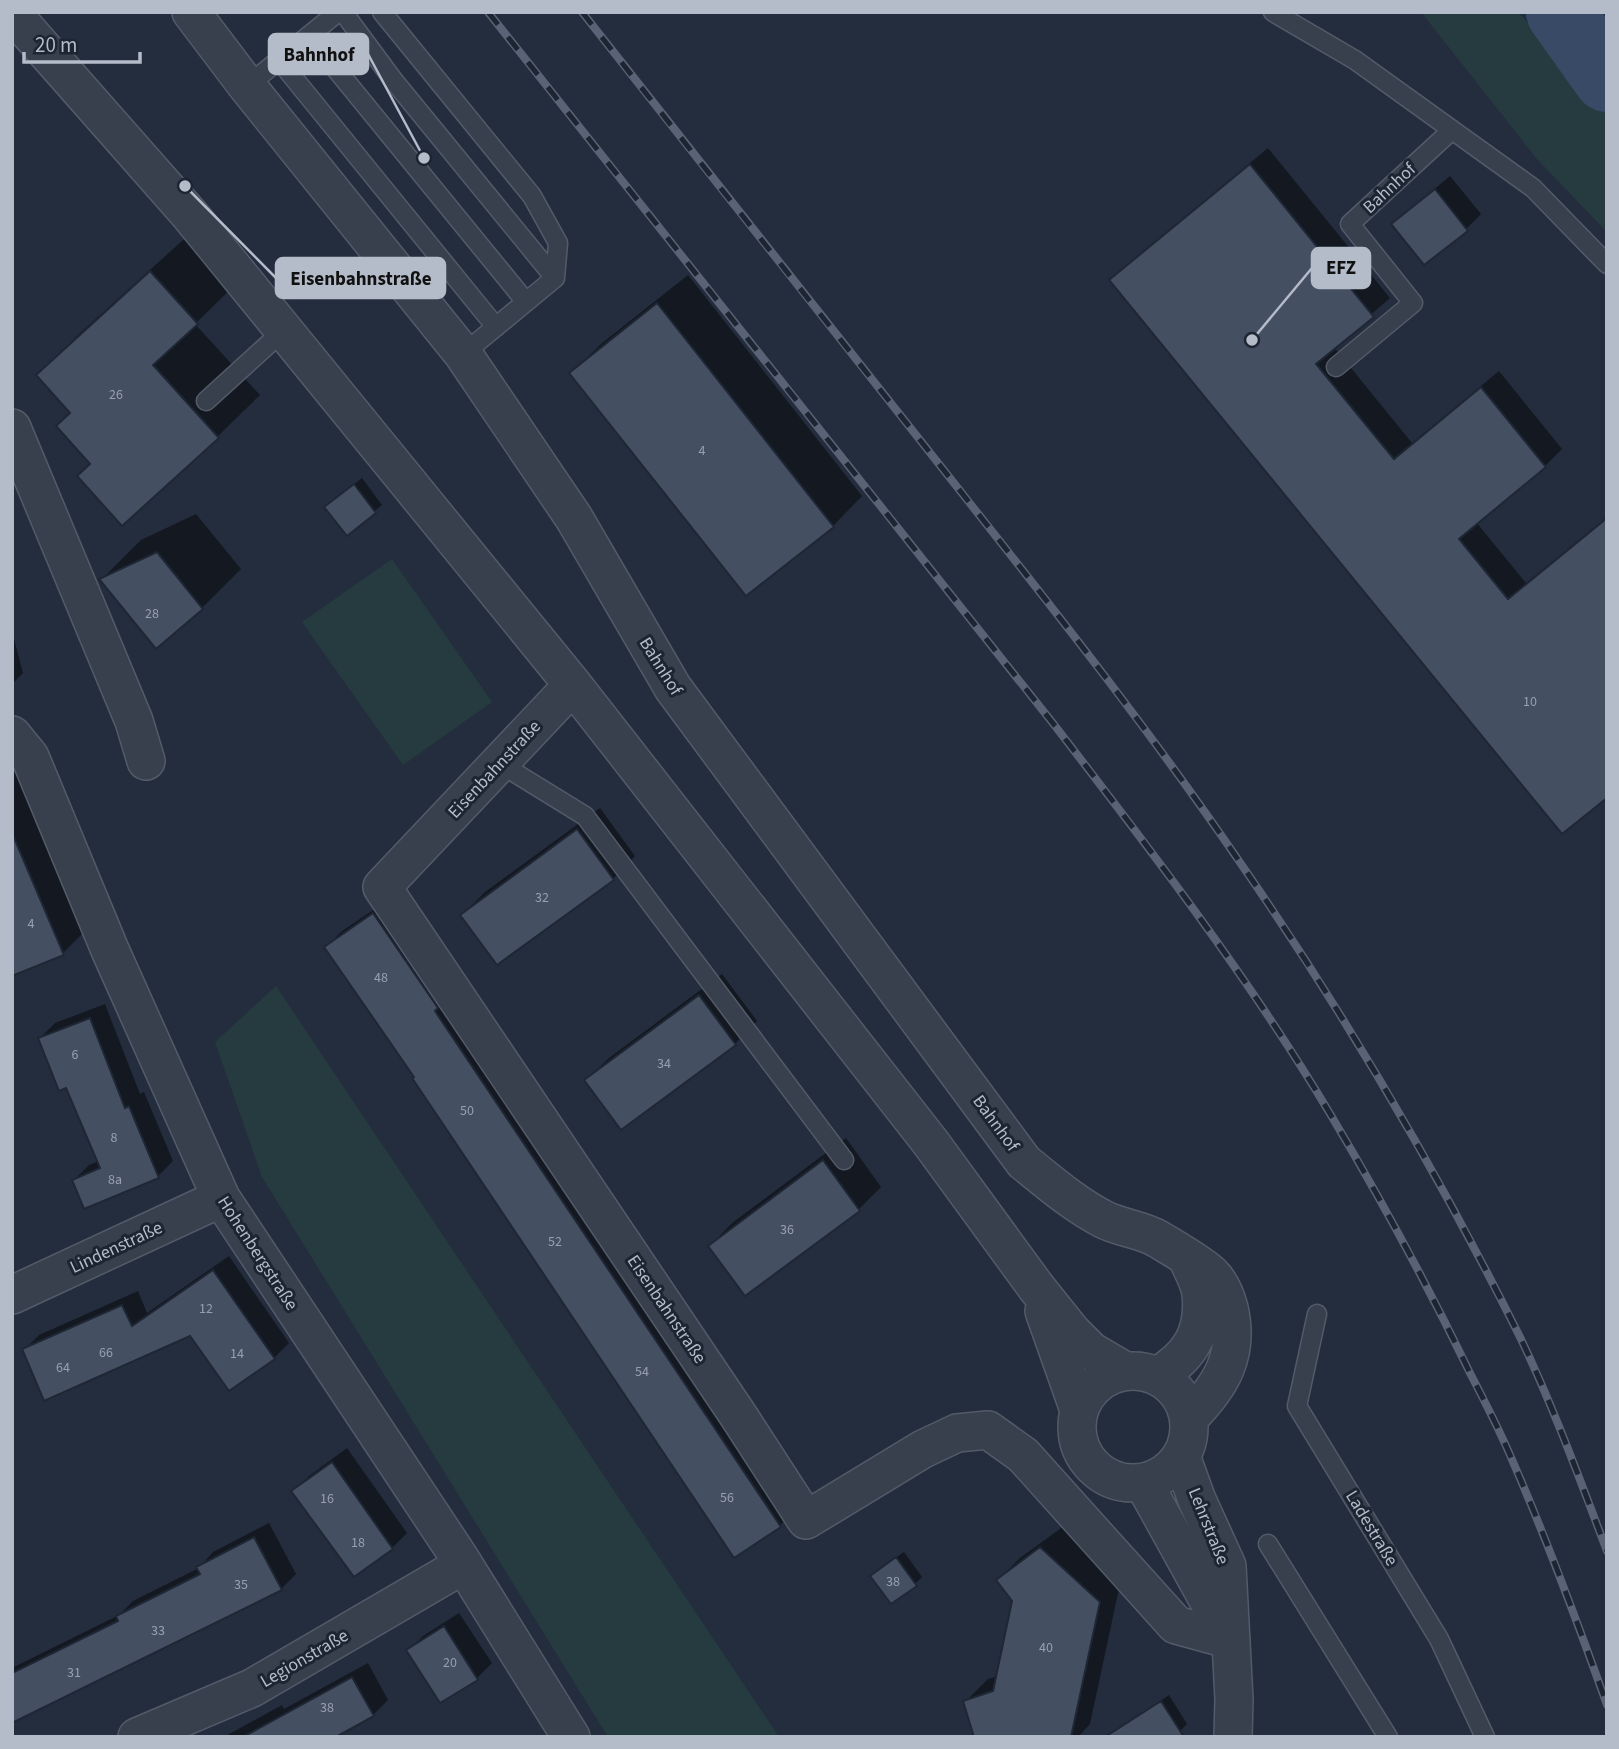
<svg xmlns="http://www.w3.org/2000/svg" width="1619" height="1749" font-family="'Source Sans 3',sans-serif">
	<style>
		.green { fill: #263b3f }
		.shadow { fill: #0007 }
		.lines { fill: none; stroke-linecap: round; stroke-linejoin: round }
		.river { stroke: #394a67; stroke-width: 68 }
		.building { fill: #454f62; stroke: #1f2735; stroke-width: 2 }
		.service-casing { stroke: #535b69; stroke-width: 21 }
		.minor-casing { stroke: #535b69; stroke-width: 40 }
		.service { stroke: #38404e; stroke-width: 18 }
		.minor { stroke: #38404e; stroke-width: 37 }
		.rail-casing { stroke: #5a6375; stroke-width: 8 }
		.rail { stroke: #1d2533; stroke-width: 5; stroke-dasharray: 16; stroke-linecap: butt }
		.labels { text-anchor: middle; stroke-width: 6; stroke-linejoin: round; paint-order: stroke }
		.number-label { font-size: 14px; fill: #98a0af }
		.street-label { font-size: 18px; fill: #b4bbc9; stroke: #1d2533 }
		.leader { fill: none; stroke: #b4bbc9; stroke-width: 2.5 }
		.callout-dot { fill: #b4bbc9; stroke: #1d2533; stroke-width: 2.5 }
		.callout { fill: #b4bbc9; stroke: #b4bbc9; stroke-width: 2.5 }
		.callout-label { font-size: 19px; text-anchor: middle; font-weight: bold; fill: #111 }
	</style>
	<rect width="100%" height="100%" fill="#242d3e"/>
	<path class="green" d="M 1421,12 L 1518,12 L 1591,91 L 1607,113 L 1607,232 L 1537,159 Z
		M 392,559 L 492,702 L 403,765 L 302,622 Z
		M 276,986 L 779,1737 L 608,1737 L 262,1177 L 215,1042 Z"/>
	<path class="shadow" d="M 1268,148 L 1390,298 L 1334,347 L 1412,443 L 1499,371 L 1562,449 L 1545,466 L 1476,522 L 1526,583 L 1607,517 L 1607,795 L 1112,280 L 1129,263 Z
		M 1450,176 L 1481,214 L 1466,229 L 1393,224 Z
		M 193,231 L 239,281 L 195,324 L 260,395 L 218,436 L 122,524 L 92,464 L 72,413 L 38,375 L 80,333 Z
		M 688,275 L 862,496 L 833,526 L 746,594 L 571,373 L 601,344 Z
		M 362,478 L 382,505 L 347,534 L 334,500 Z
		M 196,514 L 241,569 L 202,608 L 102,579 L 141,540 Z
		M 12,631 L 23,673 L 12,684 Z
		M 24,764 L 93,923 L 63,953 L 12,974 L 12,769 Z
		M 600,808 L 635,856 L 613,879 L 462,915 L 485,892 Z
		M 391,898 L 797,1509 L 780,1525 L 735,1556 L 416,1077 L 326,947 L 342,931 Z
		M 722,974 L 757,1021 L 735,1044 L 586,1080 L 609,1058 Z
		M 105,1004 L 140,1094 L 144,1092 L 173,1161 L 158,1176 L 74,1180 L 89,1165 L 99,1161 L 67,1086 L 40,1038 L 55,1023 Z
		M 846,1138 L 881,1187 L 859,1209 L 745,1294 L 710,1246 L 732,1223 Z
		M 229,1256 L 289,1343 L 274,1358 L 191,1334 L 24,1350 L 39,1335 L 138,1291 L 147,1313 Z
		M 347,1448 L 407,1533 L 392,1548 L 294,1491 L 309,1476 Z
		M 269,1523 L 296,1574 L 281,1589 L 12,1723 L 12,1668 L 119,1615 L 133,1601 L 199,1568 L 213,1552 Z
		M 1064,1526 L 1121,1579 L 1090,1724 L 1078,1737 L 976,1737 L 965,1702 L 988,1679 L 998,1676 L 1013,1600 L 998,1580 L 1020,1558 Z
		M 904,1552 L 922,1577 L 915,1584 L 879,1569 Z
		M 459,1613 L 492,1663 L 477,1678 L 408,1651 L 423,1636 Z
		M 368,1663 L 388,1700 L 373,1715 L 332,1737 L 224,1737 L 282,1705 L 284,1709 Z
		M 1169,1695 L 1187,1724 L 1180,1731 L 1171,1737 L 1132,1721 Z"/>
	<g class="lines">
		<path class="river" d="M 1560,12 L 1607,78"/>
	</g>
	<path class="building" d="M 1250,164 L 1374,317 L 1316,364 L 1394,459 L 1481,387 L 1546,467 L 1459,539 L 1508,599 L 1607,518 L 1607,798 L 1562,834 L 1109,280 Z
		M 1435,189 L 1468,231 L 1424,265 L 1391,224 Z
		M 150,271 L 198,324 L 153,365 L 219,438 L 122,526 L 77,476 L 90,464 L 56,426 L 70,413 L 36,375 Z
		M 657,303 L 834,527 L 746,596 L 569,373 Z
		M 354,484 L 376,513 L 347,536 L 324,507 Z
		M 157,552 L 203,609 L 156,649 L 99,579 Z
		M 577,829 L 614,880 L 497,965 L 460,915 Z
		M 12,833 L 64,955 L 12,976 Z
		M 373,913 L 438,1008 L 435,1011 L 781,1527 L 734,1558 L 412,1078 L 414,1077 L 324,947 Z
		M 699,995 L 736,1045 L 621,1130 L 584,1080 Z
		M 90,1018 L 125,1108 L 129,1106 L 159,1178 L 84,1209 L 72,1180 L 100,1168 L 66,1088 L 59,1091 L 38,1038 Z
		M 823,1160 L 860,1211 L 745,1296 L 708,1246 Z
		M 213,1270 L 275,1359 L 229,1391 L 190,1336 L 44,1401 L 22,1349 L 122,1305 L 132,1326 Z
		M 332,1462 L 393,1549 L 354,1577 L 291,1491 Z
		M 254,1537 L 282,1590 L 12,1723 L 12,1673 L 118,1621 L 116,1616 L 200,1574 L 196,1567 Z
		M 1040,1547 L 1100,1602 L 1071,1737 L 974,1737 L 963,1701 L 993,1691 L 1012,1601 L 996,1580 Z
		M 896,1557 L 917,1586 L 891,1604 L 870,1576 Z
		M 444,1626 L 478,1680 L 440,1703 L 406,1650 Z
		M 352,1677 L 374,1716 L 336,1737 L 243,1737 Z
		M 1161,1701 L 1184,1737 L 1105,1737 Z"/>
	<g class="lines">
		<defs>
			<path id="service" d="M 343,12 L 394,81 L 555,278
				M 382,12 L 532,196 L 558,243 L 555,278 L 463,354
				M 1273,12 L 1355,60 L 1533,188 L 1607,264
				M 309,36 L 526,302
				M 279,60 L 496,327
				M 247,86 L 338,12
				M 1336,367 L 1413,303 L 1350,224 L 1452,130
				M 206,401 L 284,330
				M 499,763 L 585,816 L 844,1160
				M 1317,1314 L 1297,1406 L 1439,1639 L 1485,1737
				M 1268,1544 L 1388,1737"/>
			<path id="minor" d="M 191,12 L 247,86 L 463,354 L 574,518 L 673,688 L 1024,1162 C 1049,1182 1074,1204 1103,1219 C 1120,1228 1141,1229 1158,1239 C 1171,1247 1203,1265 1212,1275 C 1220,1283 1226,1297 1229,1308 C 1240,1355 1221,1386 1189,1418
				M 12,13 L 190,215 L 573,685 L 931,1143 L 1036,1287 L 1072,1332 L 1091,1351 L 1125,1371
				M 12,428 L 134,721 L 146,761
				M 573,685 L 382,887 L 738,1415 L 806,1520 L 923,1449 L 957,1433 L 988,1430 L 1023,1455 L 1176,1625 L 1231,1640
				M 12,735 L 30,757 L 110,950 L 221,1198 L 459,1557 L 571,1737
				M 12,1295 L 221,1198
				M 1044,1311 L 1079,1410
				M1077 1427a56 56 0 1 1 112 0a56 56 0 1 1-112 0Z
				M 1157,1376 C 1190,1357 1205,1332 1201,1294 C 1200,1283 1192,1269 1187,1258
				M 1181,1456 L 1197,1500 L 1227,1566 L 1234,1699 L 1233,1737
				M 1143,1482 L 1227,1634
				M 137,1737 L 252,1688 L 463,1565"/>
		</defs>
		<use href="#service" class="service-casing"/>
		<use href="#minor" class="minor-casing"/>
		<use href="#service" class="service"/>
		<use href="#minor" class="minor"/>
		<defs>
			<path id="rail" d="M 488,12 L 1052,722 C 1150,849 1250,979 1332,1117 C 1382,1201 1428,1286 1470,1373 C 1484,1400 1498,1427 1510,1455 C 1546,1537 1577,1621 1607,1705
				M 582,12 C 699,161 817,310 935,459 C 1039,591 1144,722 1239,861 C 1343,1011 1437,1171 1519,1335 C 1552,1403 1580,1480 1607,1551"/>
		</defs>
		<use href="#rail" class="rail-casing"/>
		<use href="#rail" class="rail"/>
	</g>
	<g class="labels">
		<g class="number-label">
			<text x="116" y="399">26</text>
			<text x="702" y="455">4</text>
			<text x="152" y="618">28</text>
			<text x="1530" y="706">10</text>
			<text x="542" y="902">32</text>
			<text x="31" y="928">4</text>
			<text x="381" y="982">48</text>
			<text x="75" y="1059">6</text>
			<text x="664" y="1068">34</text>
			<text x="467" y="1115">50</text>
			<text x="114" y="1142">8</text>
			<text x="115" y="1184">8a</text>
			<text x="787" y="1234">36</text>
			<text x="555" y="1246">52</text>
			<text x="206" y="1313">12</text>
			<text x="106" y="1357">66</text>
			<text x="237" y="1358">14</text>
			<text x="63" y="1372">64</text>
			<text x="642" y="1376">54</text>
			<text x="727" y="1502">56</text>
			<text x="327" y="1503">16</text>
			<text x="358" y="1547">18</text>
			<text x="893" y="1586">38</text>
			<text x="241" y="1589">35</text>
			<text x="158" y="1635">33</text>
			<text x="1046" y="1652">40</text>
			<text x="450" y="1667">20</text>
			<text x="74" y="1677">31</text>
			<text x="327" y="1712">38</text>
		</g>
		<g class="street-label">
			<text transform="translate(1389 188) rotate(-43)" y="6">Bahnhof</text>
			<text transform="translate(661 666) rotate(58)" y="6">Bahnhof</text>
			<text transform="translate(494 769) rotate(-47)" y="6">Eisenbahnstraße</text>
			<text transform="translate(996 1123) rotate(54)" y="6">Bahnhof</text>
			<text transform="translate(116 1247) rotate(-25)" y="6">Lindenstraße</text>
			<text transform="translate(258 1253) rotate(57)" y="6">Hohenbergstraße</text>
			<text transform="translate(667 1309) rotate(56)" y="6">Eisenbahnstraße</text>
			<text transform="translate(1209 1526) rotate(68)" y="6">Lehrstraße</text>
			<text transform="translate(1372 1528) rotate(59)" y="6">Ladestraße</text>
			<text transform="translate(304 1658) rotate(-30)" y="6">Legionstraße</text>
		</g>
	</g>
	<path class="leader" d="M424 158L368 54M1252 340L1312 268M185 186L276 278"/>
	<g class="callout-dot">
		<circle cx="424" cy="158" r="7"/>
		<circle cx="1252" cy="340" r="7"/>
		<circle cx="185" cy="186" r="7"/>
	</g>
	<g class="callout">
		<rect x="269" y="34" width="99" height="40" rx="7"/>
		<rect x="1312" y="248" width="58" height="40" rx="7"/>
		<rect x="276" y="258" width="169" height="40" rx="7"/>
	</g>
	<g class="callout-label">
		<text x="319" y="61">Bahnhof</text>
		<text x="1341" y="274">EFZ</text>
		<text x="361" y="285">Eisenbahnstraße</text>
	</g>
	<rect width="1619" height="1749" fill="none" stroke="#b4bbc9" stroke-width="28"/>
	<path d="M24 52v10h116v-10" fill="none" stroke="#b4bbc9" stroke-width="3.5"/>
	<text x="35" y="52" font-size="21" fill="#b4bbc9" stroke="#1d2533" stroke-width="5" paint-order="stroke">20 m</text>
</svg>
